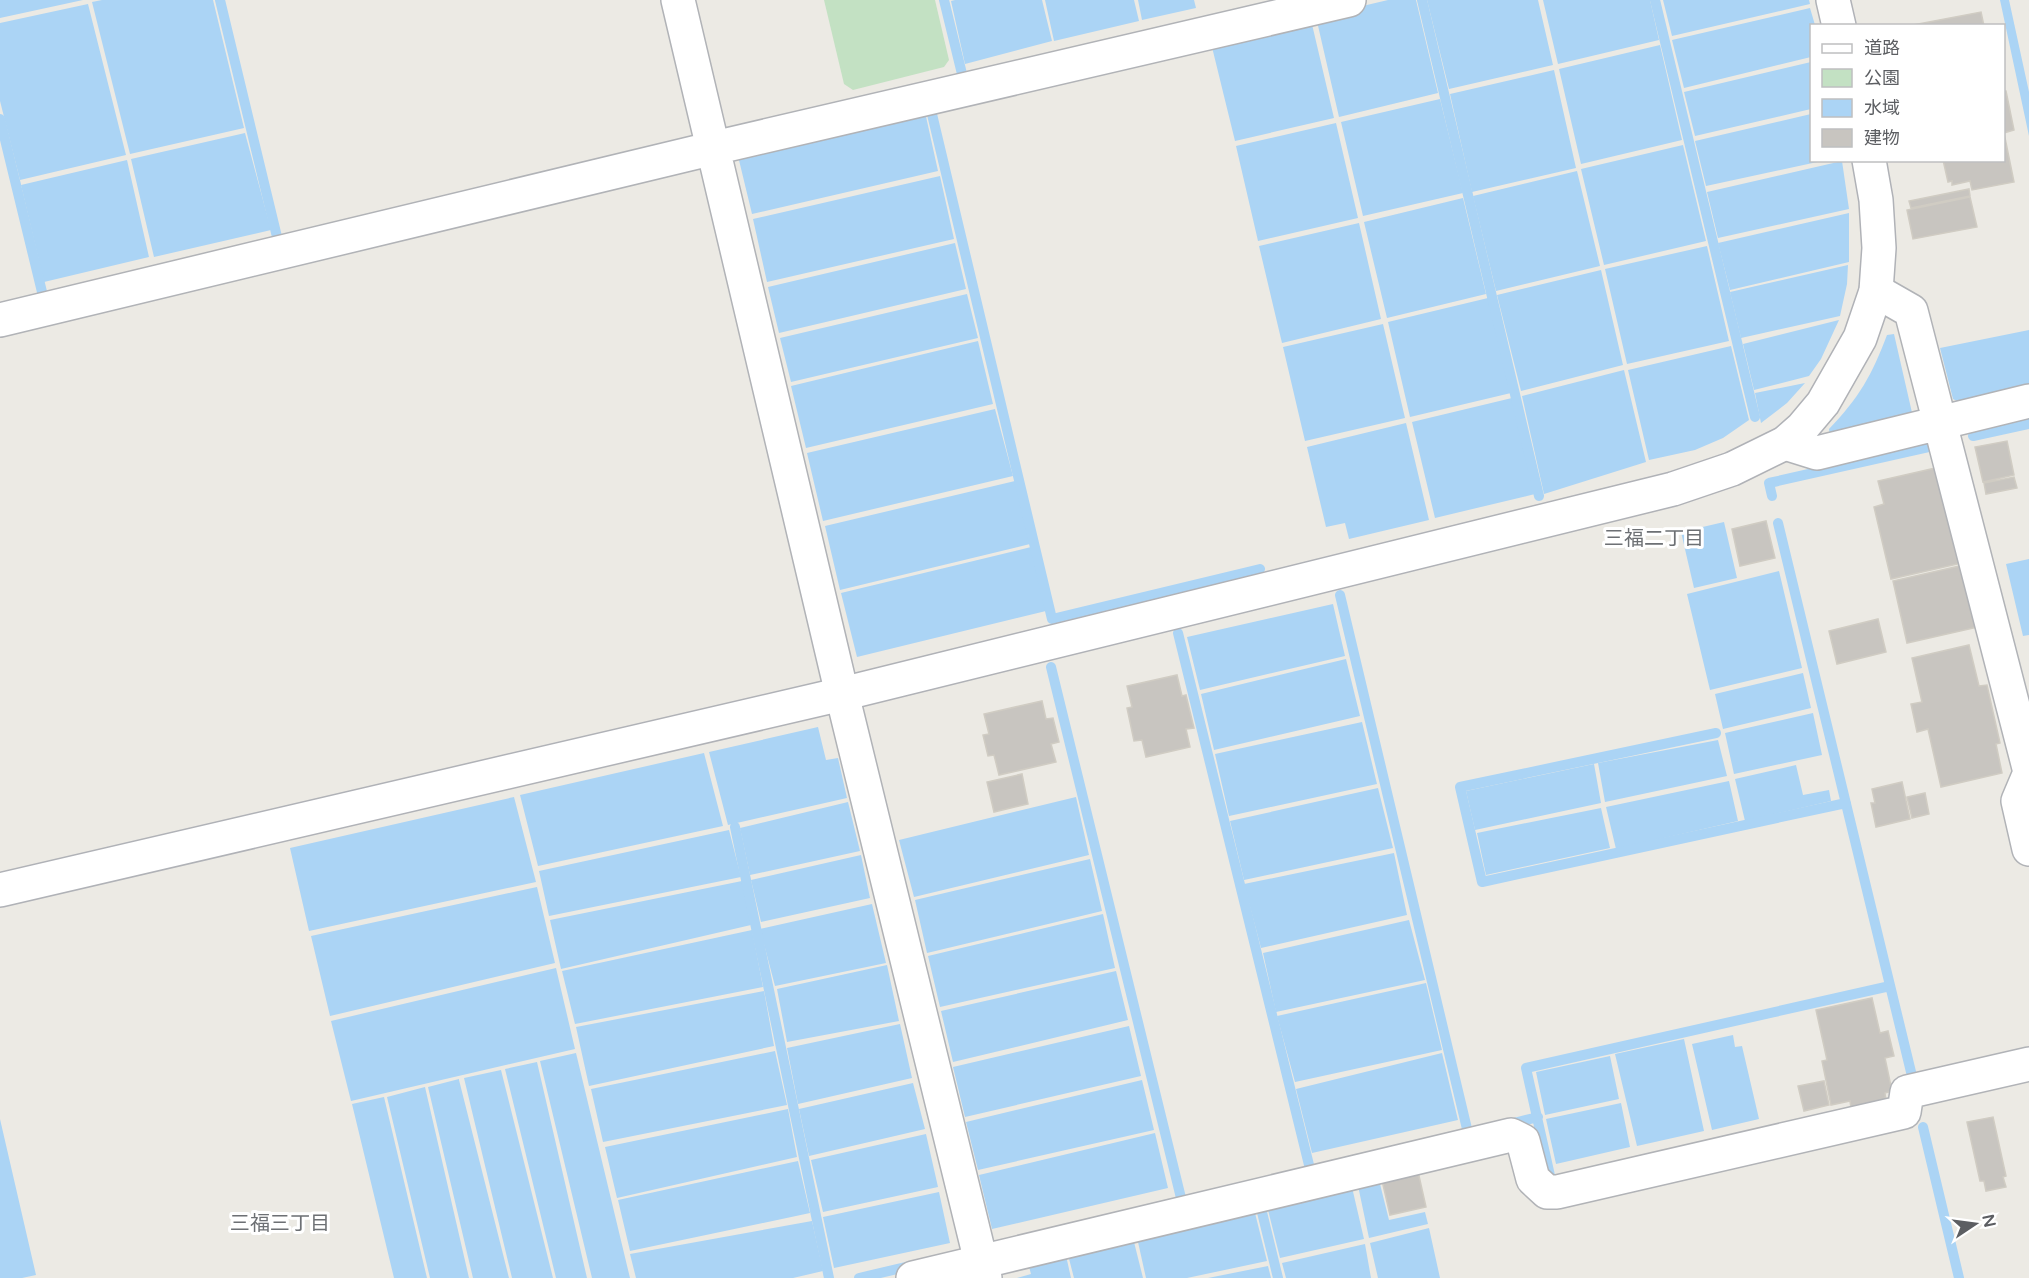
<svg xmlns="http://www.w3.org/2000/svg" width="2029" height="1278" font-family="'Varela Round','Noto Sans JP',sans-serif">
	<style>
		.green { fill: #c3e1c3 }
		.water { fill: #abd4f5 }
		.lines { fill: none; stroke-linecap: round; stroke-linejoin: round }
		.stream { stroke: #abd4f5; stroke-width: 10 }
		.building { fill: #c8c5c0; stroke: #d0ccc3; stroke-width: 1.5 }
		.street-casing { stroke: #b1b3b7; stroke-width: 36 }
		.secondary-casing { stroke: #b0b2b7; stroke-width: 36 }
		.street { stroke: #fff; stroke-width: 33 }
		.secondary { stroke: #fff; stroke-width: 33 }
		.labels { text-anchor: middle; stroke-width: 6; stroke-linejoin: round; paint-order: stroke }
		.neighbourhood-label { font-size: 20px; fill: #6d7074; stroke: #fff }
	</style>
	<rect width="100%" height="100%" fill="#eceae4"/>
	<path class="green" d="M 824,0 L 935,0 L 949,60 L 944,67 L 853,90 L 844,84 Z"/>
	<path class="water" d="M 0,0 L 83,0 L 0,18 Z
		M 102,0 L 213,0 L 244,128 L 130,154 L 92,2 Z
		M 955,0 L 1042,0 L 1052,41 L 965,64 L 951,1 Z
		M 1045,0 L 1134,0 L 1139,21 L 1054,41 Z
		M 1138,0 L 1194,0 L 1196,8 L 1142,20 Z
		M 1388,0 L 1416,0 L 1438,93 L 1339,117 L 1316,17 Z
		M 1427,0 L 1538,0 L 1553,65 L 1449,89 Z
		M 1543,0 L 1650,0 L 1659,40 L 1558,64 Z
		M 1663,0 L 1809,0 L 1810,4 L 1672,36 Z
		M 2000,0 L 2009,0 L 2029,92 L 2029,136 Z
		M 88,4 L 126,155 L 20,180 L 0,101 L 0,23 Z
		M 1810,8 L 1815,25 L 1812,26 L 1811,57 L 1684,88 L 1672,40 Z
		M 1311,20 L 1334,118 L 1235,141 L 1211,43 Z
		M 1660,45 L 1682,140 L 1581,164 L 1559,69 Z
		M 1811,62 L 1811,109 L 1695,136 L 1684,92 Z
		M 1554,70 L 1576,168 L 1472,192 L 1450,94 Z
		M 1440,99 L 1463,193 L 1363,216 L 1341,122 Z
		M 925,112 L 938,171 L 752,214 L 738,156 Z
		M 1811,114 L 1812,160 L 1822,161 L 1706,186 L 1695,141 Z
		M 1336,123 L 1358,218 L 1258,241 L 1236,146 Z
		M 245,133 L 271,230 L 154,257 L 131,159 Z
		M 1683,145 L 1706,241 L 1604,265 L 1581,169 Z
		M 127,160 L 149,257 L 44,282 L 21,185 Z
		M 1842,161 L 1849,209 L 1718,238 L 1707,192 Z
		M 1577,171 L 1600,266 L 1496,291 L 1473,196 Z
		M 940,176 L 954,239 L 767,282 L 753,219 Z
		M 1463,198 L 1486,294 L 1387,318 L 1364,222 Z
		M 1849,213 L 1849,262 L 1730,290 L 1718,243 Z
		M 1359,223 L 1381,319 L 1282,343 L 1259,246 Z
		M 955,243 L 966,289 L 779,333 L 768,287 Z
		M 1707,246 L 1729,341 L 1627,364 L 1605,269 Z
		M 1848,265 L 1847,284 L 1840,316 L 1741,338 L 1730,292 Z
		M 1601,270 L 1623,365 L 1521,391 L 1497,295 Z
		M 967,294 L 978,338 L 791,382 L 780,338 Z
		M 1488,298 L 1511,393 L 1410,417 L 1388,322 Z
		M 1839,320 L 1821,359 L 1809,376 L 1754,390 L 1743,344 Z
		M 1383,324 L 1405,418 L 1305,441 L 1283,347 Z
		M 2029,330 L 2029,390 L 1963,404 L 1953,399 L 1940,348 Z
		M 1894,334 L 1913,417 L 1830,436 L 1829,429 C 1859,398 1872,375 1887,335 Z
		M 978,341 L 993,404 L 806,448 L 791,386 Z
		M 1731,346 L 1749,420 L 1723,438 L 1695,450 L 1649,460 L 1628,370 Z
		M 1624,370 L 1646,462 L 1544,494 L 1522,396 Z
		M 1805,383 L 1787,403 L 1761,423 L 1755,393 Z
		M 1512,398 L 1535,494 L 1435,518 L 1412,422 Z
		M 995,409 L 1013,476 L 823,521 L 807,453 Z
		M 1406,423 L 1429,520 L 1349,539 L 1345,523 L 1326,527 L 1307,447 Z
		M 1015,481 L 1030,544 L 840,590 L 825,526 Z
		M 1724,522 L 1737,578 L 1694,588 L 1681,532 Z
		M 1031,547 L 1046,611 L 857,657 L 841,593 Z
		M 2029,559 L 2029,635 L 2023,636 L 2006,564 Z
		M 1779,571 L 1802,668 L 1710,690 L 1687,594 Z
		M 1333,604 L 1345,656 L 1200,690 L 1187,637 Z
		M 1346,659 L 1360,716 L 1214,750 L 1201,694 Z
		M 1803,673 L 1811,708 L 1723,729 L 1715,694 Z
		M 1813,713 L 1822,755 L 1734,774 L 1725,733 Z
		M 1362,722 L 1377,784 L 1229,816 L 1215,754 Z
		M 818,727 L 826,760 L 838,758 L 847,798 L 728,825 L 709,752 Z
		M 1718,740 L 1727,776 L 1605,802 L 1598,763 Z
		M 704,753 L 723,826 L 538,866 L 520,795 Z
		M 1594,764 L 1601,803 L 1475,830 L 1466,791 Z
		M 1796,765 L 1803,795 L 1829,790 L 1831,801 L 1745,821 L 1735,779 Z
		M 1729,781 L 1738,821 L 1616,849 L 1606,807 Z
		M 1378,788 L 1393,848 L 1244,880 L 1230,821 Z
		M 514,797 L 536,882 L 309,931 L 290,848 Z
		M 1076,797 L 1089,855 L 914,897 L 899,840 Z
		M 848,802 L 860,851 L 750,875 L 740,828 Z
		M 1601,808 L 1610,848 L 1486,875 L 1477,833 Z
		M 729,830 L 741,877 L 549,916 L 539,871 Z
		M 1394,853 L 1407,915 L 1261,948 L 1244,884 Z
		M 861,855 L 870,898 L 761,922 L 751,880 Z
		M 1090,859 L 1102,911 L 927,953 L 915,900 Z
		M 742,881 L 751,925 L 561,969 L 550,920 Z
		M 537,887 L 555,963 L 330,1016 L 311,936 Z
		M 872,904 L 886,963 L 775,986 L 760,929 Z
		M 1103,914 L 1115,968 L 940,1007 L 928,956 Z
		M 1409,920 L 1425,980 L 1276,1012 L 1263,953 Z
		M 752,930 L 763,987 L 575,1024 L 562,971 Z
		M 887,965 L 899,1021 L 787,1042 L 777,989 Z
		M 556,968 L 575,1049 L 351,1101 L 331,1021 Z
		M 1116,971 L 1128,1020 L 953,1062 L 941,1011 Z
		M 1426,983 L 1442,1050 L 1295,1082 L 1277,1016 Z
		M 764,991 L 774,1046 L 589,1086 L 576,1027 Z
		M 900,1024 L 912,1078 L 798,1104 L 787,1048 Z
		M 1129,1026 L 1141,1076 L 965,1117 L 953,1067 Z
		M 1733,1035 L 1735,1047 L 1742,1046 L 1759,1119 L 1712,1130 L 1692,1044 Z
		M 1684,1039 L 1704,1131 L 1637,1146 L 1615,1054 Z
		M 775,1051 L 787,1105 L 603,1142 L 591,1089 Z
		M 576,1053 L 630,1278 L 592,1278 L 540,1061 Z
		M 1442,1053 L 1458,1120 L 1312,1153 L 1296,1089 Z
		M 1610,1056 L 1619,1099 L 1545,1115 L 1536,1072 Z
		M 537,1062 L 587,1278 L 556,1278 L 505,1069 Z
		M 501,1070 L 553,1278 L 512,1278 L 464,1078 Z
		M 459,1079 L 459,1080 L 509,1278 L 473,1278 L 428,1087 Z
		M 1142,1080 L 1154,1130 L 978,1170 L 966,1122 Z
		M 913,1083 L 925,1129 L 809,1156 L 799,1109 Z
		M 425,1087 L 469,1278 L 430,1278 L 387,1097 Z
		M 384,1097 L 427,1278 L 394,1278 L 352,1104 Z
		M 1621,1103 L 1630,1147 L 1556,1164 L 1546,1119 Z
		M 788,1109 L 797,1157 L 617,1198 L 605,1147 Z
		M 0,1119 L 36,1275 L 22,1278 L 0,1278 Z
		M 1155,1133 L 1168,1188 L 992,1229 L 979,1175 Z
		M 926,1134 L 938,1187 L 823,1212 L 811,1160 Z
		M 798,1161 L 810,1213 L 630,1251 L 618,1200 Z
		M 1378,1176 L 1389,1220 L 1425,1212 L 1428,1224 L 1369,1238 L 1357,1181 Z
		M 1351,1183 L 1364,1239 L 1280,1258 L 1266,1202 Z
		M 939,1192 L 950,1243 L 834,1268 L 823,1217 Z
		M 1253,1205 L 1267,1261 L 1187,1278 L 1146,1278 L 1136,1233 Z
		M 812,1221 L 823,1271 L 793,1278 L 636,1278 L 630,1254 Z
		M 1429,1228 L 1440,1278 L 1378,1278 L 1370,1243 Z
		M 1132,1234 L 1143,1278 L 1074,1278 L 1067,1251 Z
		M 1365,1244 L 1371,1278 L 1286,1278 L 1282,1263 Z
		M 1065,1251 L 1071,1278 L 1017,1278 L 1031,1274 L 1027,1259 Z
		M 1268,1266 L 1271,1278 L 1208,1278 Z"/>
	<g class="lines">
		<path class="stream" d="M 220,0 L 278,241
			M 944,0 L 963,78
			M 1422,0 L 1539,496
			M 1655,0 L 1755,417
			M 931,110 L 1052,619 L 1260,569
			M 0,119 L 43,296
			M 1973,436 L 2029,424
			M 1772,496 L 1769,483 L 1933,446
			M 1778,523 L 1911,1072
			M 1340,595 L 1468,1133
			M 1178,633 L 1310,1169
			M 1051,667 L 1182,1202
			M 1716,733 L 1460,787 L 1482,882 L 1846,803
			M 735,827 L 829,1278
			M 1506,1125 L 1538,1117
			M 1923,1127 L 1959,1278
			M 1556,1179 L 1551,1180 L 1526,1068 L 1890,986
			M 1260,1204 L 1278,1278
			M 859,1278 L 914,1265"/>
	</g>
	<path class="building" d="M 1981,12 L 1984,26 L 1913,25 Z
		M 2004,91 L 2006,91 L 2014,130 L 2004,133 Z
		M 2004,133 L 2014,182 L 1972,190 L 1970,181 L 1952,185 L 1952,181 L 1948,182 L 1943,160 L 2004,160 Z
		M 1969,189 L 1970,196 L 1911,208 L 1909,201 Z
		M 1970,197 L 1977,227 L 1913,239 L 1907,210 Z
		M 2007,441 L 2014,475 L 1983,482 L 1975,447 Z
		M 1940,467 L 1962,563 L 1891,579 L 1874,507 L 1884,504 L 1878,481 Z
		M 2014,477 L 2017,488 L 1986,494 L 1984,483 Z
		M 1766,521 L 1775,558 L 1740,566 L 1732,529 Z
		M 1964,565 L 1978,627 L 1907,643 L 1893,581 Z
		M 1878,619 L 1886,652 L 1837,664 L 1829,631 Z
		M 1969,645 L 1979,686 L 1987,685 L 2000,743 L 1996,744 L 2002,773 L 1941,787 L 1928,729 L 1917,732 L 1911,704 L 1922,702 L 1912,658 Z
		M 1177,675 L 1182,696 L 1186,695 L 1194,728 L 1186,729 L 1190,747 L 1146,757 L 1142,740 L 1134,741 L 1127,708 L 1132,707 L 1127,686 Z
		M 1042,701 L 1046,719 L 1053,718 L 1059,742 L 1051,744 L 1056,762 L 999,775 L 994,755 L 988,756 L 983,735 L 989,734 L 984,714 Z
		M 1022,774 L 1028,804 L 994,812 L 987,782 Z
		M 1902,782 L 1910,819 L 1876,827 L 1871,803 L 1875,803 L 1872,789 Z
		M 1925,793 L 1929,814 L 1912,818 L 1907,797 Z
		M 1872,998 L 1880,1033 L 1888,1031 L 1894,1056 L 1885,1058 L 1892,1091 L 1885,1093 L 1886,1101 L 1851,1108 L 1850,1101 L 1831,1105 L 1822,1061 L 1827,1060 L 1816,1010 Z
		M 1824,1081 L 1829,1105 L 1804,1111 L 1798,1086 Z
		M 1993,1117 L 2006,1176 L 2003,1177 L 2006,1187 L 1986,1191 L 1984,1181 L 1980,1181 L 1967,1122 Z
		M 1417,1167 L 1426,1207 L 1390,1215 L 1381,1176 Z"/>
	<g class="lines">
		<defs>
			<path id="street" d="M 678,0 L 842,694 L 985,1278
				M 1876,291 L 1911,311 L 2029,768
				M 0,320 L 714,148 L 1349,0
				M 1785,443 L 1817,453 L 2029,401
				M 2029,775 L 2018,801 L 2029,849
				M 913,1278 L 1511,1135 L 1523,1141 L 1533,1179 L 1547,1192 L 1557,1192 L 1904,1112 L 1907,1092 L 2029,1064"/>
			<path id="secondary" d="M 1833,0 L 1839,26
				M 0,890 L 842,694 L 1673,489 L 1732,469 L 1785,443 L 1802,428 L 1823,403 L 1860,338 L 1876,291 L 1879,248 L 1876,200 L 1869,160"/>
		</defs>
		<use href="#street" class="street-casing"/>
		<use href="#secondary" class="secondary-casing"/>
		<use href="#street" class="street"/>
		<use href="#secondary" class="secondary"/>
	</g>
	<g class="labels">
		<g class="neighbourhood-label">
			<text x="1654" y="545">三福二丁目</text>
			<text x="280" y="1230">三福三丁目</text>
		</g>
	</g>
	<rect x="1810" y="24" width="195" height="138" fill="#ffffff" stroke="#bebfc0" stroke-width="1.5"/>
	<rect x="1822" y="44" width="30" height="9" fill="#ffffff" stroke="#bebfc0" stroke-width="1.5"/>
	<text x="1864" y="54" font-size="18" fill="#5c5e62">道路</text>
	<rect x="1822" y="69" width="30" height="18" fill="#c3e1c3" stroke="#bebfc0" stroke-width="1.5"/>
	<text x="1864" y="84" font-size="18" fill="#5c5e62">公園</text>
	<rect x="1822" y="99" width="30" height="18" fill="#abd4f5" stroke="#bebfc0" stroke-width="1.5"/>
	<text x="1864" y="114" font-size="18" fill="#5c5e62">水域</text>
	<rect x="1822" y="129" width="30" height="18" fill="#c8c5c0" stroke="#bebfc0" stroke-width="1.5"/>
	<text x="1864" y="144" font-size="18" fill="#5c5e62">建物</text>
	<g transform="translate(1975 1224) rotate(77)" stroke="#ffffff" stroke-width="4.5" paint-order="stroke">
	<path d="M0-4.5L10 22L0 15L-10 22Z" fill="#5c5e62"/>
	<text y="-9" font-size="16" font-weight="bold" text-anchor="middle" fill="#5c5e62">N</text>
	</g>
</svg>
